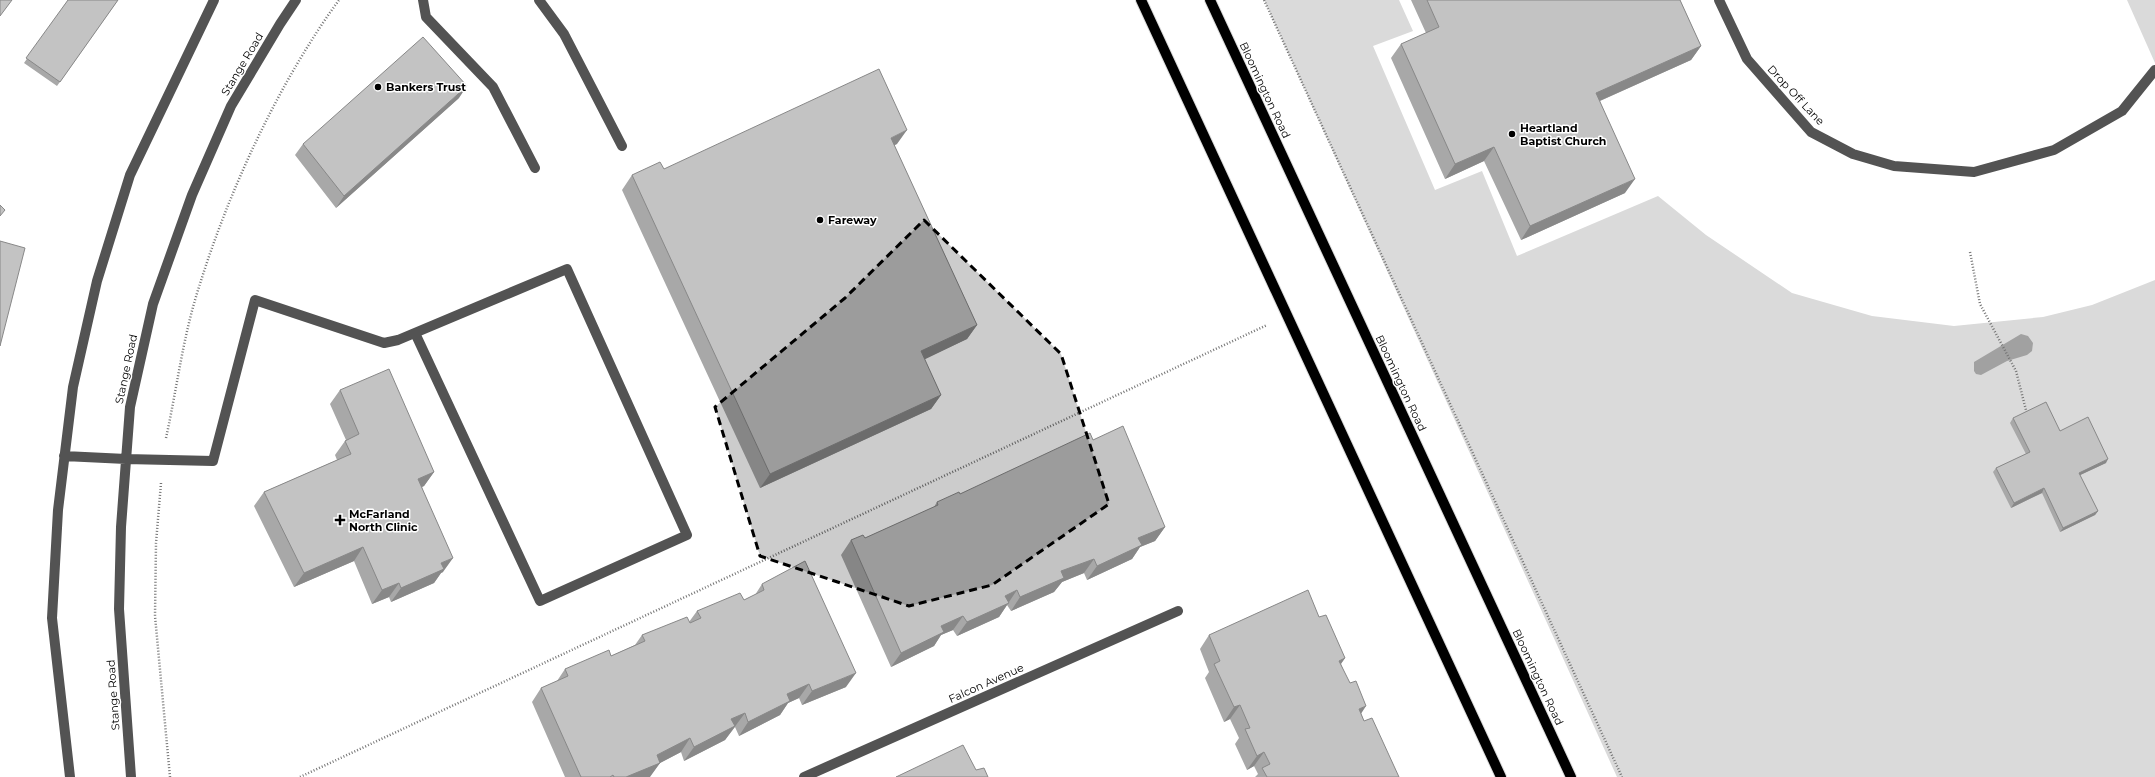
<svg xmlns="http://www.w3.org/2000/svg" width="2155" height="777" font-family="Montserrat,sans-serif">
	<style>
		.green { fill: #dadada }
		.water { fill: #a1a1a1 }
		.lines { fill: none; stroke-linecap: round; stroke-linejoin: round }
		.major-casing { stroke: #dbdbdb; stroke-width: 12 }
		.path { stroke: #757575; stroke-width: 2.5; stroke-dasharray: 1 2; stroke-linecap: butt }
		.minor { stroke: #535353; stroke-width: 10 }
		.major { stroke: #000; stroke-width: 10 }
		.wall { fill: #a8a8a8 }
		.shaded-wall { fill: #888 }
		.building { fill: #c3c3c3; stroke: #888 }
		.marked { fill: #000; fill-opacity: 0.2; stroke: #000; stroke-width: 3; stroke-dasharray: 8 5; stroke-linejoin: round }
		.poi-dot { fill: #000; stroke: #fff; stroke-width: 1.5 }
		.labels { text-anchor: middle; stroke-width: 3; stroke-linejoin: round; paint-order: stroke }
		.street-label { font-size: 11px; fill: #000; stroke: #fff }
		.poi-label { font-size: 11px; font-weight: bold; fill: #000; stroke: #fff; text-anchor: start }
	</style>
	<rect width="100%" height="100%" fill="#fff"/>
	<path class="green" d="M 1264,0 L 1399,0 L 1413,31 L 1373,46 L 1435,190 L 1482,171 L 1517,256 L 1658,196 L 1706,235 L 1792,293 L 1872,316 L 1954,326 L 2043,317 L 2092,305 L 2155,280 L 2155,777 L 1617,777 Z
		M 2127,0 L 2155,0 L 2155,63 Z"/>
	<path class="water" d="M 2021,334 L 2028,336 L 2033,343 L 2032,351 L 2027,355 L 2007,361 L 1981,375 L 1976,374 L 1974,371 L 1974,362 Z"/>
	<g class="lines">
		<defs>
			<path id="major" d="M 1141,0 L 1501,777
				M 1210,0 L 1571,777"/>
		</defs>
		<use href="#major" class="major-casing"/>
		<path class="path" d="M 1264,0 L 1622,777
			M 1970,252 L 1980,304 L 2016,371 L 2027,414
			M 166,438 C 177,388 183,336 199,287 C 229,190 279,82 339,0
			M 161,483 L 156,543 L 155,616 L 170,777
			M 300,777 L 1267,325"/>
		<path class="minor" d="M 423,0 L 426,17 L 493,87 L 535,168
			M 539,0 L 564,34 L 622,146
			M 1719,0 L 1747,59 L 1811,132 L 1853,154 L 1894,166 L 1974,172 L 2054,150 L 2122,111 L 2155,70
			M 64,456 L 126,459 L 213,461 L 255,300 L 384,343 L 398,340 L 567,269 L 687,535 L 540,601 L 415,333
			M 70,777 L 52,618 L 58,510 L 73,387 L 97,281 L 130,175 L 214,0
			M 131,777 L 119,609 L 121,527 L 130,407 L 153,304 L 192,195 L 231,106 L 280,24 L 296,0
			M 804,777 L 1178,611"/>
		<use href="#major" class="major"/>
	</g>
	<path class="wall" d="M 68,0 L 118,0 L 57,86 L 24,63 Z
		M 1411,0 L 1680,0 L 1701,46 L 1691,60 L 1600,101 L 1625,193 L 1521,240 L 1484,161 L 1445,179 L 1391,58 L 1401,44 L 1426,33 Z
		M 459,98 L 336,208 L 295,155 L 303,144 Z
		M 897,144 L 894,145 L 977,325 L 967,339 L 924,359 L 941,395 L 931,409 L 760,488 L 622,190 L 632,175 L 664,169 Z
		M 340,390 L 434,472 L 424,486 L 422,487 L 443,572 L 441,573 L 434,583 L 391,602 L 389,597 L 372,604 L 354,561 L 294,587 L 254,506 L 264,492 L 337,460 L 335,455 L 345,441 L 346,440 L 330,404 Z
		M 2013,418 L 2060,431 L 2106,463 L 2080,475 L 2098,511 L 2095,515 L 2060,532 L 2042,493 L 2011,508 L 1993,472 L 1996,468 L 2026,454 L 2010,423 Z
		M 1093,440 L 1165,527 L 1155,541 L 1140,547 L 1132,559 L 1087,580 L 1084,573 L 1062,582 L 1054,592 L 1011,611 L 1007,605 L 999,617 L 957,636 L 953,630 L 941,635 L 934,646 L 891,667 L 841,555 L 851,540 L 865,538 L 934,507 L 937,502 L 960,494 Z
		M 762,584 L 846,687 L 802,705 L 799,698 L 788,703 L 780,715 L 739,736 L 735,727 L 725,740 L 684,761 L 681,752 L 660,763 L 649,777 L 565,777 L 532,702 L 541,688 L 557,681 L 565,669 L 611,656 L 635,645 L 642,635 L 689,622 L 697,611 L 744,600 L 755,595 Z
		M 1319,617 L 1345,658 L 1341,664 L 1364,721 L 1399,777 L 1255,777 L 1258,774 L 1254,766 L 1247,770 L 1235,744 L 1239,738 L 1230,719 L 1224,722 L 1205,678 L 1209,672 L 1200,649 L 1209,635 Z"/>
	<path class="shaded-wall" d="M 1701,46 L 1691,60 L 1586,107 L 1596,93 Z
		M 467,86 L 459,98 L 336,208 L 344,196 Z
		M 907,130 L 897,144 L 881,152 L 891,138 Z
		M 1494,147 L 1484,161 L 1445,179 L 1455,164 Z
		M 1635,179 L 1625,193 L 1521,240 L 1530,226 Z
		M 977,325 L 967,339 L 911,366 L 921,351 Z
		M 941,395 L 931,409 L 760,488 L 770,474 Z
		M 2108,459 L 2106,463 L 2076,477 L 2079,473 Z
		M 434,472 L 424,486 L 408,493 L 418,479 Z
		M 2044,488 L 2042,493 L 2011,508 L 2014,503 Z
		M 2098,511 L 2095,515 L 2060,532 L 2063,528 Z
		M 1165,527 L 1155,541 L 1140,547 L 1132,559 L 1087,580 L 1097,566 L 1138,538 Z
		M 363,547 L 354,561 L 294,587 L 304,573 Z
		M 453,558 L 443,572 L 441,573 L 434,583 L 391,602 L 401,588 L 441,563 Z
		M 1094,559 L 1084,573 L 1062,582 L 1054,592 L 1011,611 L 1020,597 L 1061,571 Z
		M 399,583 L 389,597 L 372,604 L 382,590 Z
		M 1017,590 L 999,617 L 957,636 L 967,622 L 1005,596 Z
		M 963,616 L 953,630 L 941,635 L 934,646 L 891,667 L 901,653 L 941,626 Z
		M 1345,658 L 1335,672 L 1339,661 Z
		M 856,673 L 846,687 L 802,705 L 812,691 Z
		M 809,684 L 799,698 L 788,703 L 780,715 L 739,736 L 748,722 L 787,694 Z
		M 1240,705 L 1230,719 L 1224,722 L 1234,707 Z
		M 1366,706 L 1357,720 L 1359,709 Z
		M 745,713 L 725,740 L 684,761 L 694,747 L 731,719 Z
		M 690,738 L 681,752 L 660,763 L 650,777 L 626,777 L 657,755 Z
		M 1264,752 L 1254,766 L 1247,770 L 1257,756 Z"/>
	<path class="building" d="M 0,0 L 12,0 L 0,16 Z
		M 68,0 L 118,0 L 60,82 L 26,58 Z
		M 1427,0 L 1680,0 L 1701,46 L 1596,93 L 1635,179 L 1530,226 L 1494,147 L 1455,164 L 1401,44 L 1439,27 Z
		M 423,37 L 467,86 L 344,196 L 303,144 Z
		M 879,69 L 907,130 L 891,138 L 977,325 L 921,351 L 941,395 L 770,474 L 632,175 L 660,162 L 664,169 Z
		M 0,205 L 5,210 L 0,216 Z
		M 0,241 L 25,248 L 0,346 Z
		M 389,369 L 434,472 L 418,479 L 453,558 L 441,563 L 444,569 L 401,588 L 399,583 L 382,590 L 363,547 L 304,573 L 264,492 L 351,454 L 345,441 L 359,434 L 340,390 Z
		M 2046,402 L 2060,431 L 2088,417 L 2108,459 L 2079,473 L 2098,511 L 2063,528 L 2044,488 L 2014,503 L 1996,468 L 2030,452 L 2013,418 Z
		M 1123,426 L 1165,527 L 1138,538 L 1142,545 L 1097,566 L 1094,559 L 1061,571 L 1064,578 L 1020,597 L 1017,590 L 1005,596 L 1009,603 L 967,622 L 963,616 L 941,626 L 944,632 L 901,653 L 851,540 L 863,535 L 865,538 L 938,505 L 937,502 L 959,492 L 960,494 L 1090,433 L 1093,440 Z
		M 805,561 L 856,673 L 812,691 L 809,684 L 787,694 L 790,701 L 748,722 L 745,713 L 731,719 L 735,726 L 694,747 L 690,738 L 657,755 L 660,763 L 626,777 L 614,777 L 613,775 L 610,777 L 581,777 L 541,688 L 568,676 L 565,669 L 609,650 L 611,656 L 645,641 L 642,635 L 687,617 L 690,623 L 701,618 L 697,611 L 740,593 L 744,600 L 764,590 L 762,584 Z
		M 1308,590 L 1319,617 L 1326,615 L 1345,658 L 1339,661 L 1350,683 L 1356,681 L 1366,706 L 1359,709 L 1364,721 L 1372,718 L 1399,777 L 1267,777 L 1262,768 L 1270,764 L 1264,752 L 1257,756 L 1245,729 L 1250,728 L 1240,705 L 1234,707 L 1214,664 L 1220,661 L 1209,635 Z
		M 963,745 L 976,770 L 984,768 L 988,777 L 896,777 Z"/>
	<path class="marked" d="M 924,220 L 1061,354 L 1109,504 L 992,585 L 909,606 L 760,556 L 715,407 L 845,298 Z"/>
	<g class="poi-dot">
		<circle cx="378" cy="87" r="4"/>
		<circle cx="1512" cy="134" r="4"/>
		<circle cx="820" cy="220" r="4"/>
		<path d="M338 514h4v4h4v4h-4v4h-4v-4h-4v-4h4z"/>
	</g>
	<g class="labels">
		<g class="street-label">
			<text transform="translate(242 64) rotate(-59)" y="4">Stange Road</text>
			<text transform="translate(1265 90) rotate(65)" y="4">Bloomington Road</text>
			<text transform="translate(1796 95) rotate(47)" y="4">Drop Off Lane</text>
			<text transform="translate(126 369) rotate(-78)" y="4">Stange Road</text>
			<text transform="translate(1401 383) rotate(65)" y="4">Bloomington Road</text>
			<text transform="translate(1538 677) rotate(65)" y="4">Bloomington Road</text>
			<text transform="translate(986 683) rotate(-24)" y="4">Falcon Avenue</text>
			<text transform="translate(113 695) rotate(-94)" y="4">Stange Road</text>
		</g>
		<g class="poi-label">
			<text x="386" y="91">Bankers Trust</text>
			<text x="1520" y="132">Heartland<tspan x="1520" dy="13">Baptist Church</tspan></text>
			<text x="828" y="224">Fareway</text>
			<text x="349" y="518">McFarland<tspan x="349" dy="13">North Clinic</tspan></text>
		</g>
	</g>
</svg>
